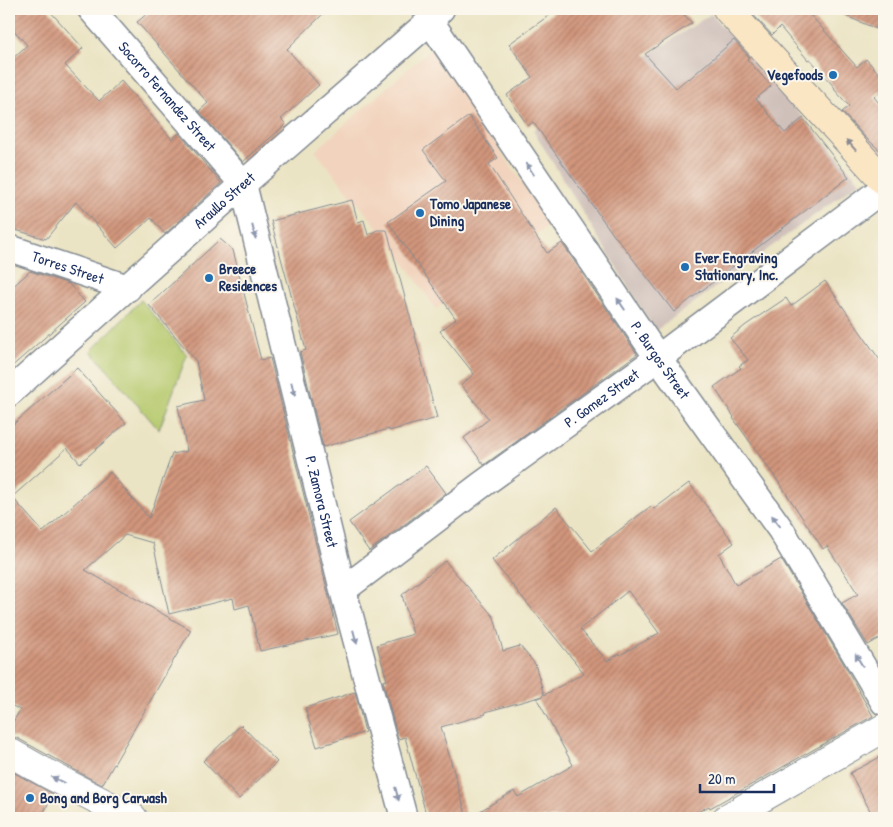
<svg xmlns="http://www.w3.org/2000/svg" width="893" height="827" font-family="'Patrick Hand',sans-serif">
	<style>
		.built { fill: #f2d4be }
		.industrial { fill: #cfc0ba }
		.green { fill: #b6c96d; stroke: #687c66 }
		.building { fill: url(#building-hatch); fill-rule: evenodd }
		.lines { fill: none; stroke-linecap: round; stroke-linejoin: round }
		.minor-casing { stroke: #838a91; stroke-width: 29 }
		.tertiary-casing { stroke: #838a91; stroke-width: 30 }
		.secondary-casing { stroke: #838a91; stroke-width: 30 }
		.minor { stroke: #fff; stroke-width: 26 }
		.tertiary { stroke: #fff; stroke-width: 28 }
		.secondary { stroke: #fbe6c4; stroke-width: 28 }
		.oneway { fill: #8b8a91 }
		.oneway2 { fill: #8d97ae }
		.poi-dot { fill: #1f6fb2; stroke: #fbf7ec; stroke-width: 2 }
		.labels { text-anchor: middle; stroke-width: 4; stroke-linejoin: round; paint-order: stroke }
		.poi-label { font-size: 15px; font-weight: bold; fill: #1b2f5e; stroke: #fbf7ec; text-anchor: start }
		.street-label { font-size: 15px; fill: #1b2f5e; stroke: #fbf7ec }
	</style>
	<defs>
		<pattern id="building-hatch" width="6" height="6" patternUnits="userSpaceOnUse" patternTransform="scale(1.25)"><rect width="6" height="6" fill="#d2967c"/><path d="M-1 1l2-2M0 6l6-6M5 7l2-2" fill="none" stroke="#aa7b69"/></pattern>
	</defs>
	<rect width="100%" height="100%" fill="#fbf7ec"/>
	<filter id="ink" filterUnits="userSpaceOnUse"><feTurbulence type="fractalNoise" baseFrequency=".02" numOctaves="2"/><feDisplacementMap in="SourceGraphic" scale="10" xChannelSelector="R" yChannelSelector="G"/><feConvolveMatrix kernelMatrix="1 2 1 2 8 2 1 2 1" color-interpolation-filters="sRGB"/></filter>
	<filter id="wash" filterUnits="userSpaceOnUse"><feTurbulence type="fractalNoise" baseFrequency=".0096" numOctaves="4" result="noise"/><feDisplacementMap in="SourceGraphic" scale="20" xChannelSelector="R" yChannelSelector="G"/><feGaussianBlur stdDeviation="1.12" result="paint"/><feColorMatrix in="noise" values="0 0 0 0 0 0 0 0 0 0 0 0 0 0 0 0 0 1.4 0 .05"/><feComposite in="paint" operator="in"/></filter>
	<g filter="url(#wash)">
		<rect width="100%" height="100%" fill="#ebe4c4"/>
		<path class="built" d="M 433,47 L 550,225 L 436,309 L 396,250 L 315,151 Z"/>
		<path class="industrial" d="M 711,14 L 860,182 L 655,331 L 533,130 Z"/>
		<path class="green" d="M 141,300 L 187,355 L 159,430 L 91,351 Z"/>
		<g id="blocks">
			<path class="building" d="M 9,9 L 48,9 L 83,48 L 65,65 L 99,101 L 121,81 L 172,139 L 179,133 L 221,183 L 165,234 L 151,218 L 117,248 L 76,202 L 46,239 L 9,228 L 9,127 L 16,103 L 9,95 L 9,62 L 27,45 L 9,25 Z
				M 153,9 L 328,9 L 287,49 L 319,85 L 281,119 L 286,124 L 243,162 L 199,111 L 208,103 L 137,22 Z
				M 558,9 L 679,9 L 692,23 L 645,54 L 676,88 L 688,78 L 689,79 L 734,40 L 749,57 L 747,59 L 771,86 L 756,99 L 785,133 L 803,118 L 849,177 L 674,312 L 616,237 L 615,237 L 533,122 L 528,126 L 507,95 L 532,77 L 509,44 Z
				M 748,9 L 805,9 L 857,67 L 866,59 L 884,79 L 884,88 L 874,97 L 884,109 L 884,154 L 866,138 L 842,112 L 849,106 L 834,89 L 835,88 L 810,59 L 808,60 L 780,27 L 772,35 Z
				M 829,9 L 884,9 L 884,32 Z
				M 469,116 L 498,158 L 489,164 L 547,253 L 562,243 L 637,354 L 484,465 L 464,438 L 489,419 L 461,385 L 474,374 L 440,331 L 456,319 L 388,222 L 446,181 L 423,150 Z
				M 352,200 L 358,222 L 364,220 L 368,235 L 377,230 L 387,230 L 437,418 L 389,431 L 389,429 L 323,447 L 300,352 L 306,350 L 271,221 Z
				M 220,239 L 233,250 L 261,360 L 270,358 L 338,634 L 260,651 L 249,605 L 235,609 L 233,598 L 169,614 L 153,543 L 125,535 L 85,570 L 191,630 L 102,785 L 17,738 L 9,736 L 9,729 L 20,710 L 9,704 L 9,428 L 77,368 L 126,423 L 80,463 L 67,448 L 12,497 L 43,532 L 110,472 L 149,518 L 172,454 L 187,451 L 178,406 L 204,400 L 196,361 L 149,305 Z
				M 30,271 L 69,284 L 85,302 L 9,369 L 9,290 Z
				M 825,281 L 884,366 L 884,636 L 868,645 L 842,603 L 858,594 L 827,546 L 823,549 L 782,487 L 733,418 L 734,417 L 714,387 L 741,368 L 739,366 L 748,360 L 730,338 L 746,325 L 786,298 L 791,306 Z
				M 426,466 L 446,493 L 369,551 L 349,522 Z
				M 689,483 L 734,543 L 719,554 L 736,585 L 781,559 L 842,661 L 873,716 L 710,808 L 709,806 L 687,818 L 468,818 L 514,791 L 518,797 L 573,765 L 537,699 L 543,696 L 485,712 L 486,714 L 441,727 L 467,818 L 427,818 L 405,737 L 398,739 L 383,681 L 387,680 L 377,645 L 413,634 L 402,595 L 445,561 L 494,617 L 503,651 L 520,646 L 535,664 L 544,695 L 584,673 L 492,560 L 556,507 L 592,551 L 651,506 L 654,509 ZM 628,591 L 659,633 L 620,655 L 619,654 L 607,661 L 580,629 Z
				M 355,692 L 365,732 L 317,747 L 305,708 Z
				M 241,725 L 277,762 L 239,799 L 203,761 Z
				M 884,755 L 884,818 L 874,818 L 850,773 Z
				M 9,770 L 53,794 L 41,818 L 9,818 Z"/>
		</g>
	</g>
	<g filter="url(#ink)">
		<use href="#blocks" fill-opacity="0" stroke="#838a91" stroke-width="1"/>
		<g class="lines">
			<defs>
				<g id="minor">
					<path id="s1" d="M 91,9 L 243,184 L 343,590 L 404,818"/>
					<path id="s2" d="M 430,21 L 658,358 L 781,530 L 884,702"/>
					<path id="s3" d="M 9,248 L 128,288"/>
					<path id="s4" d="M 9,393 L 243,184 L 430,21 L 441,9"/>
					<path id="s5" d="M 343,590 L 480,486 L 658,358 L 884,188"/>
				</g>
				<path id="tertiary" d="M 9,752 L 48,774 L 133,818
					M 727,818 L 884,728"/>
				<path id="secondary" d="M 727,9 L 884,181"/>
			</defs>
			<use href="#minor" class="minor-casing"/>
			<use href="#tertiary" class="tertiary-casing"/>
			<use href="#secondary" class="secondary-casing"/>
			<use href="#minor" class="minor"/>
			<use href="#tertiary" class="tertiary"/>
			<use href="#secondary" class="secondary"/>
		</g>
		<defs><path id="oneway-solid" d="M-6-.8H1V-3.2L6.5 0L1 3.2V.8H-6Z" transform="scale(1.25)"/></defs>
		<use class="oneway" href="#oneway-solid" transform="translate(851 145) rotate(-132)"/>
		<g class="oneway2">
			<use href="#oneway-solid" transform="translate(530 169) rotate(-124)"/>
			<use href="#oneway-solid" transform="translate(254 232) rotate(76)"/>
			<use href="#oneway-solid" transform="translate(621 304) rotate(-124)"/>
			<use href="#oneway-solid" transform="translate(293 389) rotate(76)"/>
			<use href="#oneway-solid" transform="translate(776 521) rotate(-126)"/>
			<use href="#oneway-solid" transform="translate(355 637) rotate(75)"/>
			<use href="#oneway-solid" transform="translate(859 660) rotate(-121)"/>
			<use href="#oneway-solid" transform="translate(58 780) rotate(-153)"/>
			<use href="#oneway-solid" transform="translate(397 794) rotate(75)"/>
		</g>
	</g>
	<g class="poi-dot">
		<circle cx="833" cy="75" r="5"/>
		<circle cx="420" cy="213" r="5"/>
		<circle cx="685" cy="267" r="5"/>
		<circle cx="209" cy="278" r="5"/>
		<circle cx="30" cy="798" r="5"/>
	</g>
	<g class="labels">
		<g class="poi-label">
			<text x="823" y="80" text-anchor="end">Vegefoods</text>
			<text x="430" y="209">Tomo Japanese<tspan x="430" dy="17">Dining</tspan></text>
			<text x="695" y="263">Ever Engraving<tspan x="695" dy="17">Stationary, Inc.</tspan></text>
			<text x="219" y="274">Breece<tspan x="219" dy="17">Residences</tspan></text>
			<text x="40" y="803">Bong and Borg Carwash</text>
		</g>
		<g class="street-label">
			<text dy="5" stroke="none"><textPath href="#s1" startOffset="116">Socorro Fernandez Street</textPath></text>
			<text dy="5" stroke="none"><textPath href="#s4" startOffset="289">Araullo Street</textPath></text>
			<text dy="5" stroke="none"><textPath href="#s3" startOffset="62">Torres Street</textPath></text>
			<text dy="5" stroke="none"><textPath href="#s2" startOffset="410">P. Burgos Street</textPath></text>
			<text dy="5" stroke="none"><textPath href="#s5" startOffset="322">P. Gomez Street</textPath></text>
			<text dy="5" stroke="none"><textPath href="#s1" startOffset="559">P. Zamora Street</textPath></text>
		</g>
	</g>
	<rect width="893" height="827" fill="none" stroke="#fbf7ec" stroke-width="30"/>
	<path d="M700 784v8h74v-8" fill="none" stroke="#1b2f5e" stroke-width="2.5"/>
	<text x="708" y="784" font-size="15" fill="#1b2f5e" stroke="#fbf7ec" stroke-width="4" paint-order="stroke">20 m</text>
</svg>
